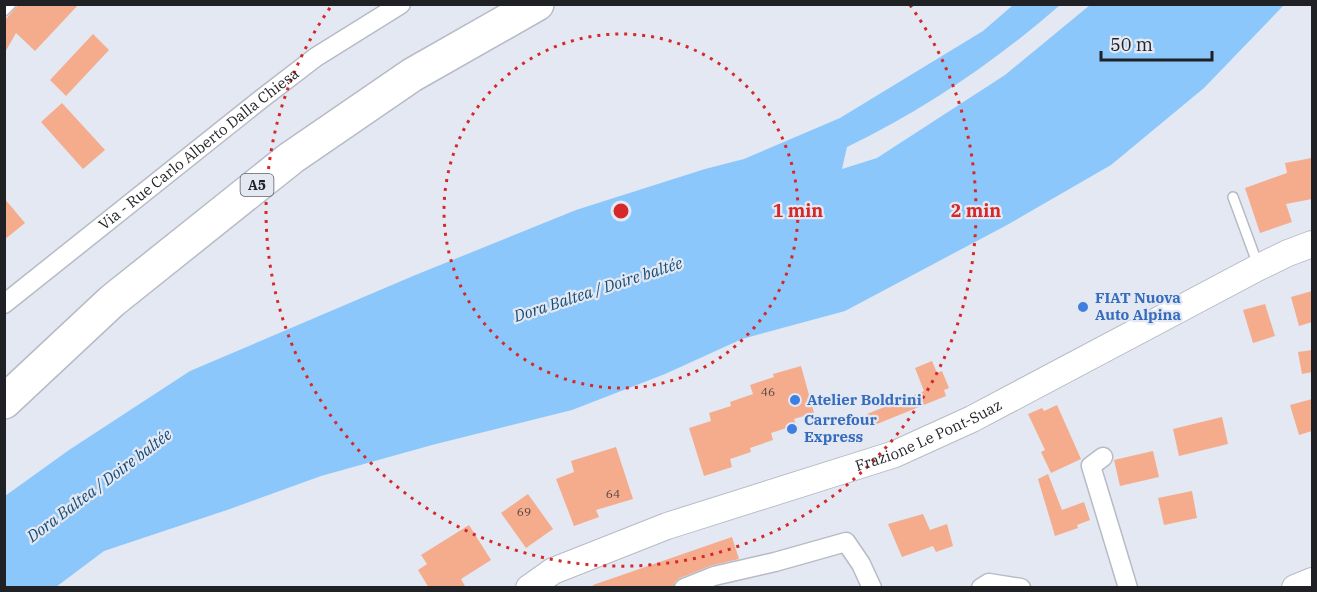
<svg xmlns="http://www.w3.org/2000/svg" width="1317" height="592" font-family="'IBM Plex Serif',serif">
	<style>
		.water { fill: #8cc7fb }
		.building { fill: #f4ac8d }
		.lines { fill: none; stroke-linecap: round; stroke-linejoin: round }
		.lane-casing { stroke: #b6bbc5; stroke-width: 12 }
		.street-casing { stroke: #b6bbc5; stroke-width: 21 }
		.secondary-casing { stroke: #b6bbc5; stroke-width: 28 }
		.highway-casing { stroke: #b6bbc5; stroke-width: 36 }
		.lane { stroke: #fff; stroke-width: 9 }
		.street { stroke: #fff; stroke-width: 18 }
		.secondary { stroke: #fff; stroke-width: 26 }
		.highway { stroke: #fff; stroke-width: 33 }
		.ring { fill: none; stroke: #d62828; stroke-width: 3; stroke-dasharray: 3 6 }
		.shop-dot { fill: #3f7fe0; stroke: #e3e8f3; stroke-width: 2 }
		.labels { text-anchor: middle; stroke-width: 4.5; stroke-linejoin: round; paint-order: stroke }
		.number-label { font-size: 12px; fill: #54443f }
		.shield { fill: #e3e8f3; stroke: #5a5d63; stroke-width: 1.5 }
		.shield-label { font-size: 14px; font-weight: bold; fill: #1f2125 }
		.street-label { font-size: 15px; fill: #1f2125; stroke: #e3e8f3 }
		.shop-label { font-size: 15px; font-weight: bold; fill: #366cbe; stroke: #e3e8f3; text-anchor: start }
		.water-label { font-size: 16px; font-style: italic; fill: #154c75; stroke: #e3e8f3 }
		.centre { fill: #d62828; stroke: #e3e8f3; stroke-width: 3 }
		.ring-label { font-size: 18px; text-anchor: middle; font-weight: bold; fill: #d62828; stroke: #e3e8f3; stroke-width: 4.5; stroke-linejoin: round; paint-order: stroke }
	</style>
	<rect width="100%" height="100%" fill="#e3e8f3"/>
	<path class="water" d="M 1013,5 L 1060,5 C 996,61 924,110 847,147 L 842,169 L 877,158 L 1005,75 L 1090,5 L 1284,5 L 1204,88 L 1111,165 L 1007,225 L 845,311 L 742,339 L 665,374 L 572,410 L 432,445 L 321,476 L 230,509 L 104,551 L 56,587 L 5,587 L 5,496 L 69,450 L 190,371 L 413,276 L 576,210 L 705,169 L 744,159 L 840,118 L 983,31 Z"/>
	<path class="building" d="M 19,4 L 79,4 L 35,51 L 16,33 L 4,54 L 4,21 Z
		M 93,34 L 109,50 L 66,96 L 50,80 Z
		M 62,103 L 105,150 L 83,169 L 41,122 Z
		M 1312,158 L 1312,199 L 1286,204 L 1292,222 L 1260,233 L 1245,188 L 1287,173 L 1285,163 Z
		M 4,198 L 25,223 L 4,240 Z
		M 1312,291 L 1312,322 L 1299,326 L 1291,297 Z
		M 1265,304 L 1275,336 L 1253,343 L 1243,310 Z
		M 1312,350 L 1312,372 L 1302,374 L 1298,352 Z
		M 932,361 L 937,373 L 942,371 L 949,388 L 944,390 L 946,396 L 872,426 L 867,414 L 924,391 L 915,368 Z
		M 801,366 L 814,413 L 794,419 L 796,425 L 771,433 L 773,440 L 750,448 L 751,452 L 730,459 L 732,467 L 704,476 L 689,428 L 711,421 L 709,413 L 731,406 L 730,402 L 753,394 L 750,385 L 774,377 L 773,374 Z
		M 1312,399 L 1312,431 L 1299,435 L 1290,405 Z
		M 1057,405 L 1081,459 L 1051,473 L 1041,452 L 1045,450 L 1028,414 L 1042,408 L 1044,411 Z
		M 1222,417 L 1228,444 L 1179,456 L 1173,429 Z
		M 616,447 L 633,499 L 596,510 L 599,517 L 574,526 L 556,479 L 574,472 L 571,461 Z
		M 1153,451 L 1159,477 L 1120,486 L 1114,460 Z
		M 1048,474 L 1062,510 L 1084,502 L 1090,520 L 1077,525 L 1078,528 L 1055,536 L 1038,479 Z
		M 1192,491 L 1197,518 L 1164,525 L 1158,498 Z
		M 528,494 L 553,529 L 526,548 L 501,513 Z
		M 923,514 L 930,530 L 947,524 L 953,546 L 936,552 L 933,546 L 902,557 L 888,524 Z
		M 469,525 L 491,560 L 461,579 L 466,588 L 429,588 L 418,570 L 427,564 L 421,555 Z
		M 732,537 L 739,559 L 710,566 L 680,578 L 675,582 L 673,588 L 593,588 L 593,585 Z"/>
	<g class="lines">
		<defs>
			<path id="lane" d="M 4,11 L 11,4
				M 1233,197 L 1258,265"/>
			<g id="street">
				<path id="s1" d="M 4,304 L 260,100 L 316,57 L 401,4"/>
				<path d="M 1103,457 L 1091,466 L 1128,588"/>
				<path d="M 684,588 L 714,576 L 775,562 L 846,542 L 861,564 L 872,588"/>
				<path d="M 981,588 L 989,583 L 1021,588"/>
			</g>
			<g id="secondary">
				<path id="s2" d="M 529,588 L 553,571 L 667,526 L 895,454 L 972,419 L 1259,267 L 1288,253 L 1312,244"/>
				<path d="M 1295,588 L 1312,581"/>
			</g>
			<path id="highway" d="M 4,402 L 112,301 L 291,158 L 412,75 L 537,4"/>
		</defs>
		<use href="#lane" class="lane-casing"/>
		<use href="#street" class="street-casing"/>
		<use href="#secondary" class="secondary-casing"/>
		<use href="#highway" class="highway-casing"/>
		<use href="#lane" class="lane"/>
		<use href="#street" class="street"/>
		<use href="#secondary" class="secondary"/>
		<use href="#highway" class="highway"/>
	</g>
	<g class="ring">
		<circle cx="621" cy="211" r="177"/>
		<path d="M910 5A355 355 0 1 1 332 5"/>
	</g>
	<g class="shop-dot">
		<circle cx="1083" cy="307" r="6"/>
		<circle cx="795" cy="400" r="6"/>
		<circle cx="792" cy="429" r="6"/>
	</g>
	<g class="labels">
		<g class="number-label">
			<text x="768" y="396">46</text>
			<text x="613" y="498">64</text>
			<text x="524" y="516">69</text>
		</g>
		<rect class="shield" x="240.5" y="174" width="33" height="22" rx="4.5"/>
		<g class="shield-label">
			<text x="257" y="190">A5</text>
		</g>
		<g class="street-label">
			<text dy="5" stroke="none"><textPath href="#s1" startOffset="249">Via - Rue Carlo Alberto Dalla Chiesa</textPath></text>
			<text dy="5" stroke="none"><textPath href="#s2" startOffset="429">Frazione Le Pont-Suaz</textPath></text>
		</g>
		<g class="shop-label">
			<text x="1095" y="303">FIAT Nuova<tspan x="1095" dy="17">Auto Alpina</tspan></text>
			<text x="807" y="405">Atelier Boldrini</text>
			<text x="804" y="425">Carrefour<tspan x="804" dy="17">Express</tspan></text>
		</g>
		<g class="water-label">
			<text transform="translate(598 289) rotate(-18)" y="6">Dora Baltea / Doire baltée</text>
			<text transform="translate(99 485) rotate(-37)" y="6">Dora Baltea / Doire baltée</text>
		</g>
	</g>
	<circle cx="621" cy="211" r="9" class="centre"/>
	<g class="ring-label">
		<text x="798" y="217">1 min</text>
		<text x="976" y="217">2 min</text>
	</g>
	<rect width="1317" height="592" fill="none" stroke="#1f2125" stroke-width="12"/>
	<path d="M1101 51v9h111v-9" fill="none" stroke="#1f2125" stroke-width="3"/>
	<text x="1110" y="51" font-size="18" fill="#1f2125" stroke="#e3e8f3" stroke-width="4.5" paint-order="stroke">50 m</text>
</svg>
